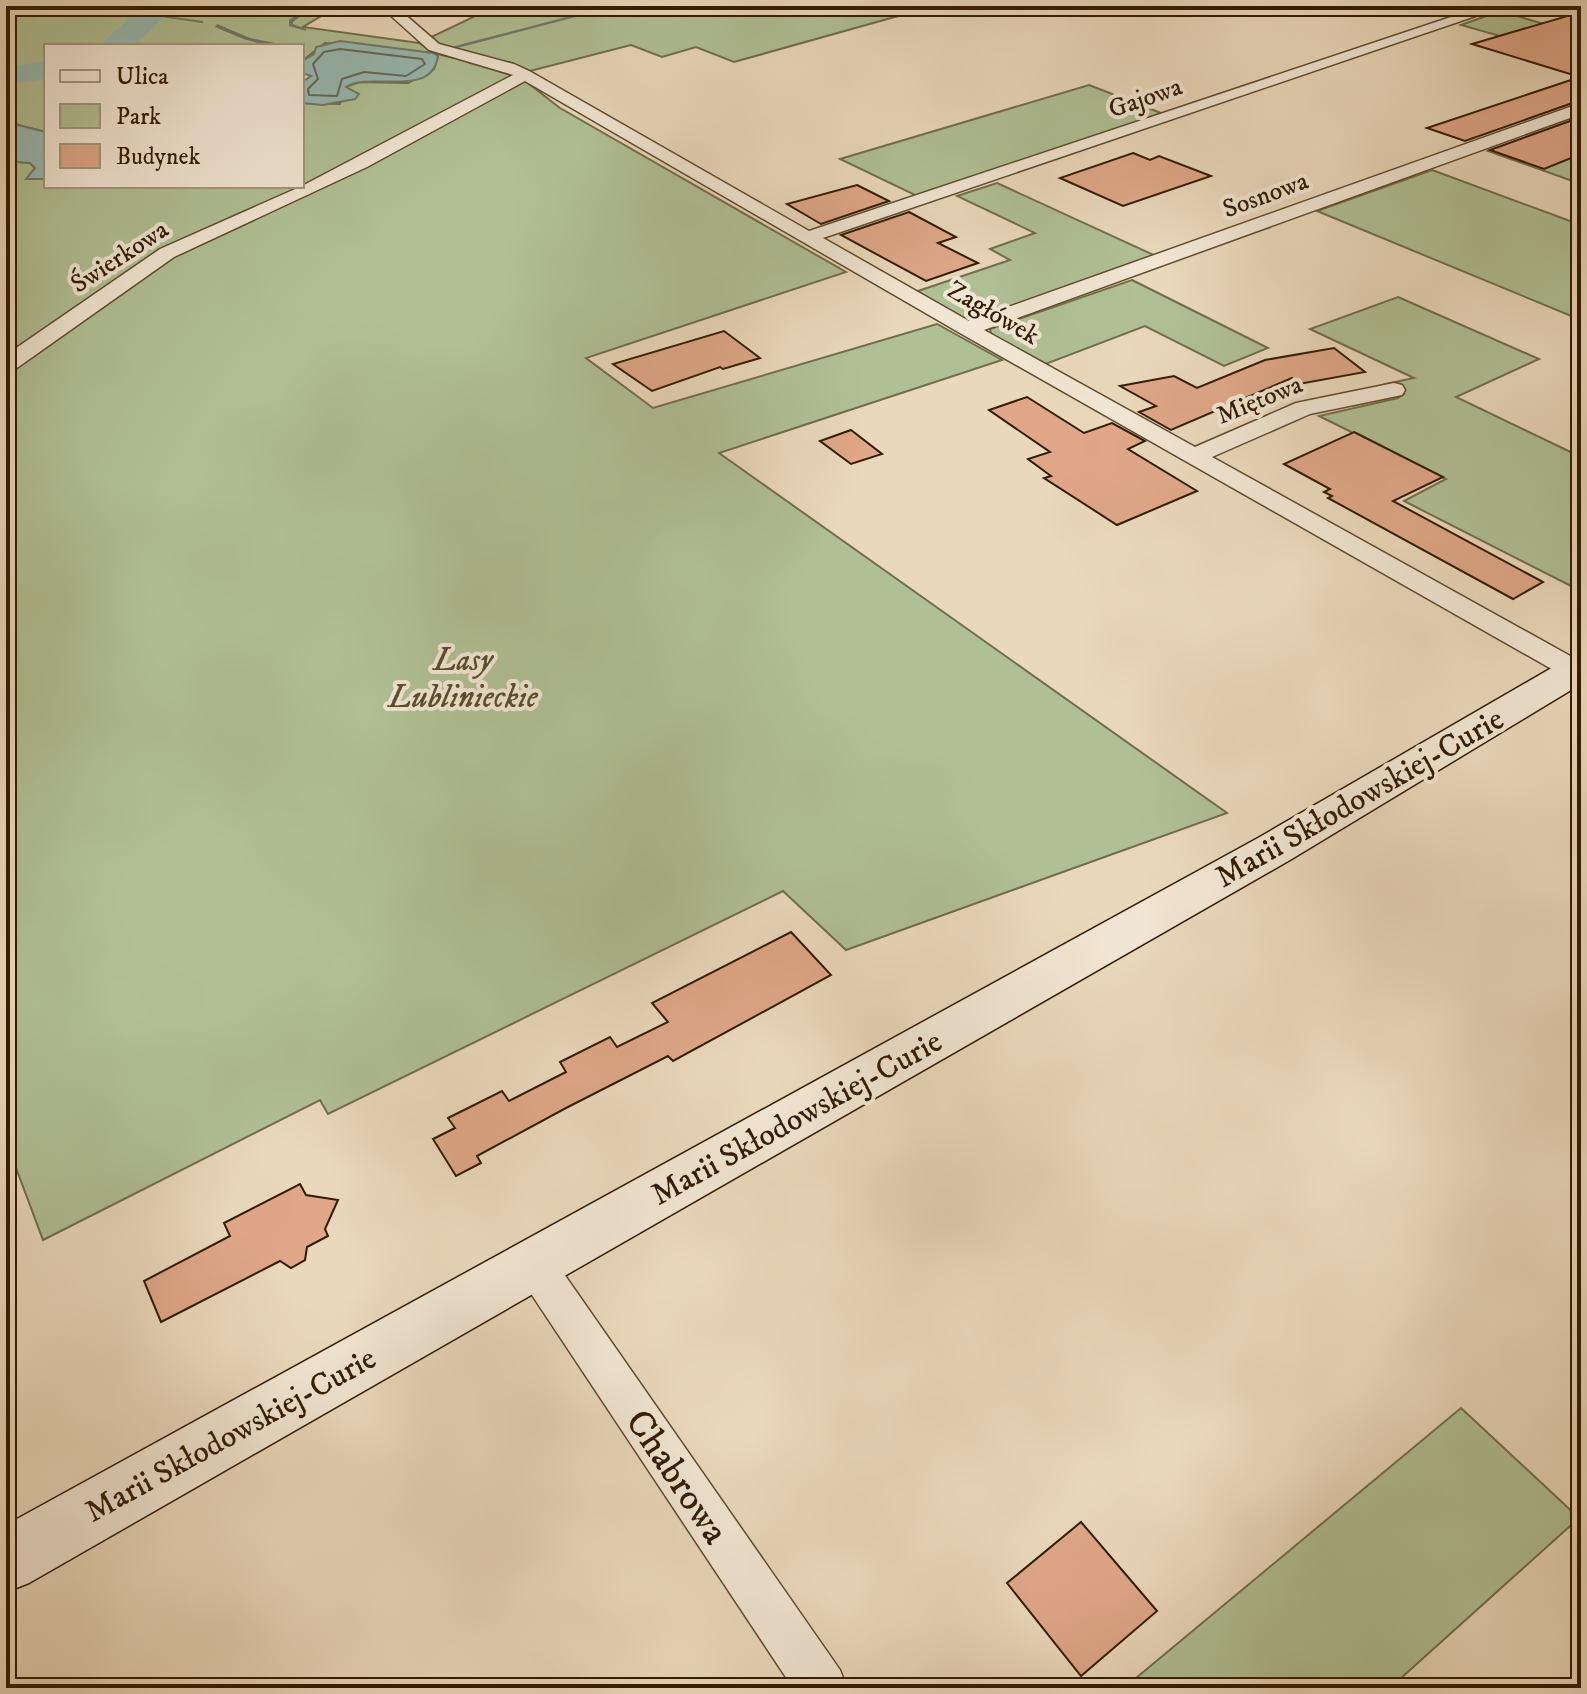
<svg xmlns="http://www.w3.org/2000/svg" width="1587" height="1694" font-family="'IM FELL DW Pica',serif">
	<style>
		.green { fill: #b0c095; stroke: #716e4b; stroke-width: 2 }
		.water { fill: #98b9b1; stroke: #6f7a6b; stroke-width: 2 }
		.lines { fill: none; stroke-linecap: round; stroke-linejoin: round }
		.shore { stroke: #656a59; stroke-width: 2 }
		.stream { fill: #6f7a6b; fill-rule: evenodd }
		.river { fill: #98b9b1; fill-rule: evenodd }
		.building { fill: #dfa788; stroke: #321b01; stroke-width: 2 }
		.street-casing { stroke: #604a30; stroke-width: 3 }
		.secondary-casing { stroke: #321b01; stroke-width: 3 }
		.street { fill: #f1e6d3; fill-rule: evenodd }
		.secondary { fill: #f1e6d3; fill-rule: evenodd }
		.labels { text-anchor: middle; stroke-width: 8; stroke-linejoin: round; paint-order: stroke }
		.far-street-label { font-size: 26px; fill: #321b01; stroke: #f1e6d3 }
		.park-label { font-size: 32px; font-style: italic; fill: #584d2d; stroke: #f1e6d3 }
		.street-label { font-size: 32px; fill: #321b01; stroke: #f1e6d3 }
		.near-street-label { font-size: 38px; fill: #321b01; stroke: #f1e6d3 }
	</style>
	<rect width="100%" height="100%" fill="#ead8bb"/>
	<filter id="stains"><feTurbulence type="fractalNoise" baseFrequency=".0025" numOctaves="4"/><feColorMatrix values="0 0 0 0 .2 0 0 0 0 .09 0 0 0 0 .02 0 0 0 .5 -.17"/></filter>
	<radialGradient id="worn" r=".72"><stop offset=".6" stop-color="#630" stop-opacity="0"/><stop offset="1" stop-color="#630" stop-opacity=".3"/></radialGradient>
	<path class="green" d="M 6,6 L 338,6 L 303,27 L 419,43 L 496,6 L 934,6 L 734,62 L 696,47 L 662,57 L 631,45 L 530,71 L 519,66 L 421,44 C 442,63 473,56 498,66 C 521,75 540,93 560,108 L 846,272 L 586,358 L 653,408 L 937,324 L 1002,360 L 719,453 L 1227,813 L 846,950 L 783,891 L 328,1114 L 320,1100 L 43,1240 L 6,1141 L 6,161 L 30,163 L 46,179 L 46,186 L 302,186 L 302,103 L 340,104 L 345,87 L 360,82 L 408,83 L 434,69 L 438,56 L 433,53 L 325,43 L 302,61 L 302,46 L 46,46 L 46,132 L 6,122 Z
		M 1500,11 L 1581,35 L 1581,59 L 1461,25 Z
		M 1089,85 L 1166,115 L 919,197 L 840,159 Z
		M 1536,134 L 1581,148 L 1581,184 L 1488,151 Z
		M 1432,170 L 1581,225 L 1581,320 L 1317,211 Z
		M 997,183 L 1158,257 L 977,321 L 962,320 L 912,293 L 1010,260 L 990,249 L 1035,233 L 957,196 Z
		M 1132,280 L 1268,348 L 1224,366 L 1145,326 L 1043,365 L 992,338 L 990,329 Z
		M 1398,297 L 1539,359 L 1456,397 L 1581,457 L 1581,591 L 1404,501 L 1446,479 L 1319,416 L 1398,398 L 1404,394 L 1386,384 L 1414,378 L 1310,329 Z
		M 1461,1408 L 1579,1518 L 1390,1688 L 1124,1688 Z"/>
	<path class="water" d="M 340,41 L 433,53 L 438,56 C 432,99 372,71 346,87 L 359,94 L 355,99 L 323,105 L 302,103 L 302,82 L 311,76 L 302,73 L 302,61 L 314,54 L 316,47 Z
		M 6,122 L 46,132 L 46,179 L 26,179 L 35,168 L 30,163 L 6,161 Z"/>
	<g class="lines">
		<path class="shore" d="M 340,49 L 422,59 L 425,64 L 406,76 L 364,72 L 342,79 L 337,96 L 309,95 L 308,89 L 318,79 L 313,64 L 324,52 Z"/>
		<path class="stream" d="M 309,6 L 314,6 L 293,22 L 293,24 L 306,29 L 306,31 L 289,26 L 289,20 Z
			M 609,6 L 617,6 L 446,51 L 443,49 Z
			M 146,13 L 202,21 L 204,22 L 202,23 L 148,15 Z
			M 217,24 L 250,38 L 284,45 C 261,48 236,36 215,27 Z"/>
		<path class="river" d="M 143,6 L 175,6 L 135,46 L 99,46 Z
			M 46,61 L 46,79 L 6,85 L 6,67 Z"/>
	</g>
	<path class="building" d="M 1581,12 L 1581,100 L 1465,141 L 1427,128 L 1580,77 L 1472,44 Z
		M 1581,117 L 1581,154 L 1544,169 L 1490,150 Z
		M 1133,153 L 1150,160 L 1159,156 L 1211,176 L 1123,206 L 1060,178 Z
		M 857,185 L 889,201 L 821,224 L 787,204 Z
		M 909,212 L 956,237 L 938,243 L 978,263 L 926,281 L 841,235 Z
		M 724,331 L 760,358 L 723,369 L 720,367 L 652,391 L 613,364 Z
		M 1334,348 L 1365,372 L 1299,384 L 1292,378 L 1171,430 L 1139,412 L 1156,406 L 1120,386 L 1174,376 L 1197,388 L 1265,360 Z
		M 1027,397 L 1084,433 L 1112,423 L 1145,441 L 1128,449 L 1197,491 L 1117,525 L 1044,478 L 1051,476 L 1028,459 L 1050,452 L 989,410 Z
		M 851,430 L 882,454 L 851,464 L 820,441 Z
		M 1354,432 L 1443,477 L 1393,501 L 1543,582 L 1513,599 L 1328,498 L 1332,496 L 1324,492 L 1330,489 L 1284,464 Z
		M 791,932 L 831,975 L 673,1061 L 668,1056 L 566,1108 L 477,1156 L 481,1163 L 456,1176 L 433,1139 L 455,1128 L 448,1118 L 502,1091 L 509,1101 L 566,1072 L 560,1062 L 610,1037 L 617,1047 L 668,1022 L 652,1003 Z
		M 300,1184 L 306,1195 L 338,1200 L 325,1229 L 328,1236 L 307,1247 L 305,1260 L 291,1268 L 280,1261 L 161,1322 L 144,1281 L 230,1236 L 224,1223 Z
		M 1081,1522 L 1157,1611 L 1081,1676 L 1007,1583 Z"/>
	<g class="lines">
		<defs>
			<path id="street" d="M 380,6 L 395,6 L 439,44 L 514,64 L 531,72 L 809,231 L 1484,6 L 1505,6 L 823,238 L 969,321 L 1581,103 L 1581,114 L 984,330 L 1195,447 L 1296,403 L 1394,383 L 1402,385 L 1405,390 L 1402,395 L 1310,414 L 1212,457 L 1581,662 L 1581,683 L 1571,680 L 960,333 L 525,81 L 367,167 L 174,257 L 14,370 L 6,372 L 6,355 L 160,249 L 302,186 L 513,75 L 429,50 Z
				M 534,1246 L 548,1251 L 840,1670 L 847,1688 L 793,1688 L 520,1277 L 514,1264 L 520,1251 Z"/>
			<path id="secondary" d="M 1581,655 L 1581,684 L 1290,860 L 29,1583 L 6,1592 L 6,1525 L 1258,838 L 1567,659 Z"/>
		</defs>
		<use href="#street" class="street-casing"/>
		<use href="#secondary" class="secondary-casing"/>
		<use href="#street" class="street"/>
		<use href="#secondary" class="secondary"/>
	</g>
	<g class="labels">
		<g class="far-street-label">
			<text transform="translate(1145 97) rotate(-19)" y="9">Gajowa</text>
			<text transform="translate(1265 194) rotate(-20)" y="9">Sosnowa</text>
			<text transform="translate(119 256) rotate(-33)" y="9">Świerkowa</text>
			<text transform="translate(994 312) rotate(30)" y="9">Zagłówek</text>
			<text transform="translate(1259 399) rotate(-22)" y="9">Miętowa</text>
		</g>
		<g class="park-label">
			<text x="463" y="670">Lasy<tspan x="463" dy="37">Lublinieckie</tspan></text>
		</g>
		<g class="street-label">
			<text transform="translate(1359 797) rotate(-30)" y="11">Marii Skłodowskiej-Curie</text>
			<text transform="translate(796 1117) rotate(-29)" y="11">Marii Skłodowskiej-Curie</text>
			<text transform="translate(230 1434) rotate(-29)" y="11">Marii Skłodowskiej-Curie</text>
		</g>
		<g class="near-street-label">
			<text transform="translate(678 1476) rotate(56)" y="13">Chabrowa</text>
		</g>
	</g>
	<rect width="1587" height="1694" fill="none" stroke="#ead8bb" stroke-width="32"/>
	<rect x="8" y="8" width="1571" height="1678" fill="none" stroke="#321b01" stroke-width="4"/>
	<rect x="16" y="16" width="1555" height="1662" fill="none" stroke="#321b01" stroke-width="2"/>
	<rect x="44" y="44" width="260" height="144" fill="#f1e6d3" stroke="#a5957f" stroke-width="2"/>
	<rect x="60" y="70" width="40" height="12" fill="#f1e6d3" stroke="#a5957f" stroke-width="2"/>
	<text x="116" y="84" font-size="24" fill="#321b01">Ulica</text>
	<rect x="60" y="104" width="40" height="24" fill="#b0c095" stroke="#a5957f" stroke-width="2"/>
	<text x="116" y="124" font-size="24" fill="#321b01">Park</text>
	<rect x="60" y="144" width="40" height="24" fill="#dfa788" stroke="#a5957f" stroke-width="2"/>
	<text x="116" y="164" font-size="24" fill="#321b01">Budynek</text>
	<rect width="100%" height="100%" filter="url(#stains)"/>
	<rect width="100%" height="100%" fill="url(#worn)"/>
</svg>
